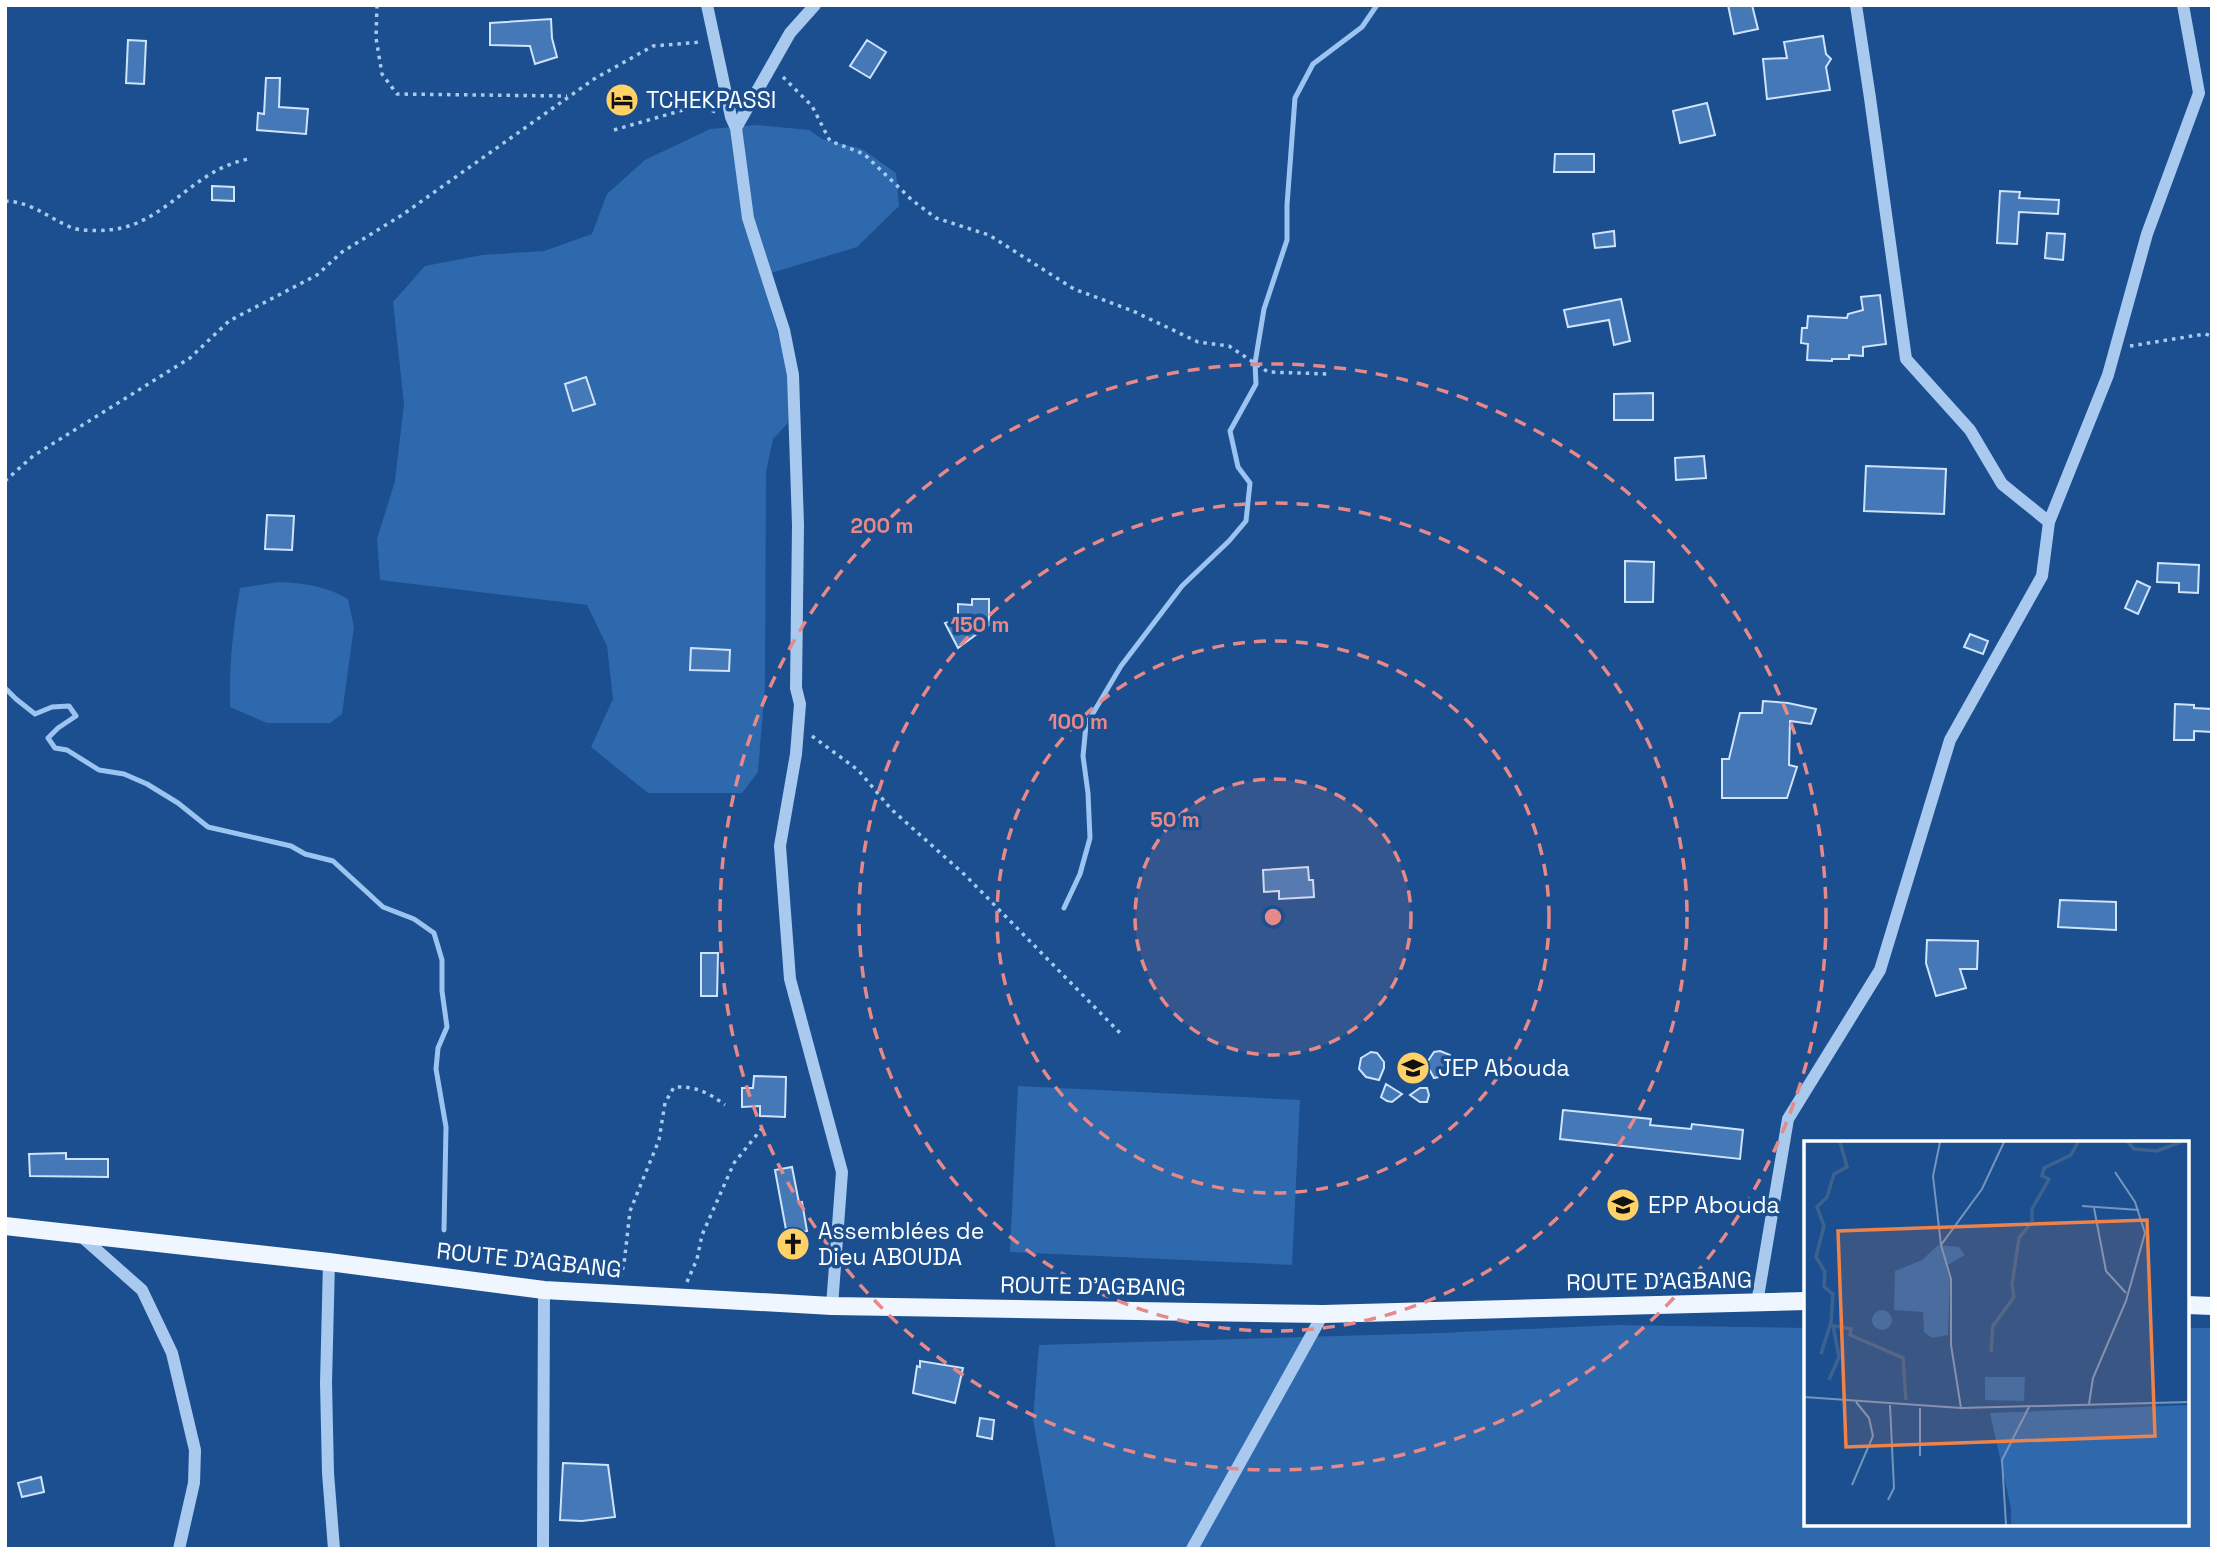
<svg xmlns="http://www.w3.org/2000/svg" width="2217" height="1554" font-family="'Space Grotesk',sans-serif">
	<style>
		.green { fill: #2e69ad }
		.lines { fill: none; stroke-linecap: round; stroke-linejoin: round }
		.stream { stroke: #9cc4f0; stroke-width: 5 }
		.building { fill: #4478b7; stroke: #cfe3fa; stroke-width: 2 }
		.path { stroke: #a9c9ee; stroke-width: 3.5; stroke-dasharray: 3.5 5; stroke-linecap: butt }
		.minor { stroke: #a9c9ee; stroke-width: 12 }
		.major { stroke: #f0f6ff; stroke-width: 18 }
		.ring { fill: none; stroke: #e88989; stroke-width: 3.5; stroke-dasharray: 12 9 }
		.labels { text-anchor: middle; stroke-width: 7; stroke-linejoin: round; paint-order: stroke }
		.poi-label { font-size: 23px; fill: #fff; stroke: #1b4f8f; text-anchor: start }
		.street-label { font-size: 23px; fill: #fff; stroke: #1b4f8f }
		.inset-river { fill: none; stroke: #3c6290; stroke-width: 3.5 }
		.inset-road { fill: none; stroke: #7695bc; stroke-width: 2 }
		.view { fill: #ee8249; fill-opacity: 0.15; stroke: #ee8249; stroke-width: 3.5 }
		.inset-edge { fill: none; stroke: #fff; stroke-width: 3.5 }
		.centre { fill: #e88989; stroke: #1b4f8f; stroke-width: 3.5 }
		.ring-label { font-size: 21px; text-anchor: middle; font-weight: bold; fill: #e88989; stroke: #1b4f8f; stroke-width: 7; stroke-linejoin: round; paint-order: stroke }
	</style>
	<rect width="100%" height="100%" fill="#1b4f8f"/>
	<path class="green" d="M 756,125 L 809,130 L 822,139 L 862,149 L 896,173 L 899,206 L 857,247 L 761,276 L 781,344 L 792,369 L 788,394 L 788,423 L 773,439 L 766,472 L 765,685 L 758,772 L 742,793 L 648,793 L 591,747 L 613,699 L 607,646 L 587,605 L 380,580 L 377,539 L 395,481 L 404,404 L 393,302 L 425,266 L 482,255 L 544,251 L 592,234 L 607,194 L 645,160 L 710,129 Z
		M 279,582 C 304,583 326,586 348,599 L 354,627 L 342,714 L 330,723 L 267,723 L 230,707 C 229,666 233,628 240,588 Z
		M 1018,1086 L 1300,1100 L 1292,1265 L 1010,1252 Z
		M 1616,1325 L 1806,1328 L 1806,1524 L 2187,1524 L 2187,1328 L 2212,1328 L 2212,1549 L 1056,1549 L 1033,1419 L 1039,1345 L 1440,1333 Z"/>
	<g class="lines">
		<path class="stream" d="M 5,688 L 16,699 L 35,714 L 52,707 L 69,706 L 76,716 L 58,728 L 48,738 L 55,748 L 67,750 L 99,770 L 124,774 L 147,784 L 178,803 L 208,827 L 291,846 L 305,854 L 333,861 L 383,907 L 414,919 L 434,933 L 442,960 L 442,991 L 447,1027 L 438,1048 L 436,1069 L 446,1127 L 444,1230
			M 1064,908 L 1080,874 L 1090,838 L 1088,793 L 1083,756 L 1086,725 L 1121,666 L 1182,586 L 1229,541 L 1246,521 L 1250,483 L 1238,467 L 1230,431 L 1256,384 L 1255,363 L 1264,309 L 1287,240 L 1287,205 L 1295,98 L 1313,64 L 1362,27 L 1377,5"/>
	</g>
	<path class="building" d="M 1728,5 L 1752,5 L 1758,29 L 1734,34 Z
		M 551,19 L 552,38 L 557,57 L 535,64 L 530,46 L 490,45 L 490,23 Z
		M 1823,36 L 1826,54 L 1831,59 L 1826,67 L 1830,90 L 1767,99 L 1763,59 L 1787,58 L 1784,42 Z
		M 128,40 L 146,41 L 144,84 L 126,83 Z
		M 867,40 L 886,52 L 870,78 L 850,66 Z
		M 266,78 L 280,78 L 279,107 L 308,109 L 306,134 L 257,130 L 258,113 L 264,114 Z
		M 1707,103 L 1715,135 L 1680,143 L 1673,111 Z
		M 1555,154 L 1594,154 L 1594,172 L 1554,172 Z
		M 212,186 L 234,187 L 234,201 L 212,200 Z
		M 2000,191 L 2020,192 L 2019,198 L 2059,200 L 2058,214 L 2019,212 L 2017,244 L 1997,243 Z
		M 1614,231 L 1615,246 L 1595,248 L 1593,234 Z
		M 2047,233 L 2065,234 L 2063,260 L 2045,258 Z
		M 1880,295 L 1886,344 L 1863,347 L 1863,356 L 1849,355 L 1849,359 L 1832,359 L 1832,361 L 1807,360 L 1808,344 L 1801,343 L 1802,328 L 1807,328 L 1808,316 L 1847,318 L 1848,314 L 1863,310 L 1861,297 Z
		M 1621,299 L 1630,341 L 1614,345 L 1609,320 L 1568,327 L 1564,310 Z
		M 586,377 L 595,404 L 573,411 L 565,384 Z
		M 1653,393 L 1653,420 L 1614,420 L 1614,394 Z
		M 1704,456 L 1706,478 L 1676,480 L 1675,458 Z
		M 1866,466 L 1946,469 L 1944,514 L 1864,511 Z
		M 267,515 L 294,516 L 292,550 L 265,549 Z
		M 1625,561 L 1654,562 L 1653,602 L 1625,602 Z
		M 2158,563 L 2199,565 L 2198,593 L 2179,592 L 2179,583 L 2157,582 Z
		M 2137,581 L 2150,587 L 2138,614 L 2125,608 Z
		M 972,599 L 989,599 L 989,625 L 958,648 L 945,623 L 958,619 L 958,604 L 972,605 Z
		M 1970,634 L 1988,641 L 1983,654 L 1964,647 Z
		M 691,648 L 730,650 L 729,671 L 690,670 Z
		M 1763,701 L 1788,703 L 1816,709 L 1811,724 L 1790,721 L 1789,765 L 1797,767 L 1787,798 L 1722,798 L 1722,759 L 1729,759 L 1740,713 L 1762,713 Z
		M 2175,704 L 2194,705 L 2194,708 L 2212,709 L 2212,732 L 2194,731 L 2194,740 L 2174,740 Z
		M 1308,867 L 1309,880 L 1313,880 L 1314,897 L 1279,899 L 1279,891 L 1264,892 L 1263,870 Z
		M 2060,900 L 2116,902 L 2116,930 L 2058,927 Z
		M 1927,940 L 1978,941 L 1977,969 L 1960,969 L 1966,988 L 1936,996 L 1926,963 Z
		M 701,953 L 718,953 L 717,996 L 701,996 Z
		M 1440,1051 L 1450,1055 L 1453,1066 L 1447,1075 L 1434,1078 L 1428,1067 L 1428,1061 L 1434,1052 Z
		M 1371,1052 L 1377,1053 L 1384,1062 L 1384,1068 L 1379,1080 L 1366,1077 L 1359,1069 L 1361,1058 Z
		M 754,1076 L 786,1077 L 785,1117 L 760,1116 L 760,1106 L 742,1107 L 742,1088 L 753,1088 Z
		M 1386,1084 L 1402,1094 L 1392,1102 L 1387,1101 L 1381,1097 Z
		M 1420,1088 L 1427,1088 L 1429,1095 L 1427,1102 L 1420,1102 L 1410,1095 Z
		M 1563,1110 L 1651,1119 L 1650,1125 L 1691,1129 L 1692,1124 L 1743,1130 L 1740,1159 L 1560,1139 Z
		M 66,1153 L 66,1159 L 108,1159 L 108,1177 L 30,1176 L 29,1154 Z
		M 792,1167 L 799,1203 L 802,1202 L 807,1231 L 787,1235 L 775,1170 Z
		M 920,1361 L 963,1368 L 955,1403 L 913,1393 L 917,1366 L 920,1367 Z
		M 980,1418 L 994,1420 L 992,1439 L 977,1436 Z
		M 563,1463 L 608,1465 L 615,1517 L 582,1521 L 560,1520 Z
		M 41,1477 L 44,1492 L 22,1497 L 18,1483 Z"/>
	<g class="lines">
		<path class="path" d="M 377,5 L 376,38 L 382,74 L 397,94 L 567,96
			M 783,77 L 812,106 L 830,141 L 864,154 L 913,201 L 936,218 L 989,235 L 1074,289 L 1133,311 L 1198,342 L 1229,346 L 1268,372 L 1329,374
			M 614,130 L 697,106 L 716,112
			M 5,201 C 32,202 47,217 70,227 C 79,231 97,231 107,230 C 164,227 192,169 249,159
			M 2130,346 L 2205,334 L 2212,336
			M 5,481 L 33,456 L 190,358 L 229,321 L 317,275 L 342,252 L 402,215 L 594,79 L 653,46 L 702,42
			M 812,736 L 858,770 L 891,809 L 965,875 L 1123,1036
			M 620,1278 L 624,1264 L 630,1211 L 659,1140 L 665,1103 L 674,1087 C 695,1086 708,1092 725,1105
			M 687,1282 L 697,1259 L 702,1235 L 734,1163 L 763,1127"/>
		<path class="minor" d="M 707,5 L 731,117 L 736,128
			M 815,5 L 790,33 L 736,128 L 748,218 L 784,330 L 793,375 L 798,525 L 796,688 L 800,704 L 796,754 L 780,846 L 790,979 L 842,1172 L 832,1306
			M 1856,5 L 1870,98 L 1906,359 L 1970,430 L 2002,484 L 2049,522
			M 81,1236 L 142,1290 L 172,1353 L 195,1450 L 194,1483 L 179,1549
			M 329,1262 L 326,1383 L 328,1473 L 334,1549
			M 1757,1303 L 1788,1119 L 1880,970 L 1950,740 L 2042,576 L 2049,522 L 2108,375 L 2147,234 L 2199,93 L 2183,5
			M 543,1549 L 544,1290
			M 1192,1549 L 1323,1314"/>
		<path class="major" d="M 5,1226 L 329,1262 L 544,1290 L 832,1306 L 1323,1314 L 1806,1301
			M 2187,1305 L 2212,1306"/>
	</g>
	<circle cx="1273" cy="917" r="138" fill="#e88989" fill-opacity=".12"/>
	<g class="ring">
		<circle cx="1273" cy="917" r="138"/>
		<circle cx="1273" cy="917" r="276"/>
		<circle cx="1273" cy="917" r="414"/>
		<circle cx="1273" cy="917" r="553"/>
	</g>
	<defs>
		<symbol id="hotel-disc" viewBox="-11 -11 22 22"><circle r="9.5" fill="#ffd166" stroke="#1b4f8f"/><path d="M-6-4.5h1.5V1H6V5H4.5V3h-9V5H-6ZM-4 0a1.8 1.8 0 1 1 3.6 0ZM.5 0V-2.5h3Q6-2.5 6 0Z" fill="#111"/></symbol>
		<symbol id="school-disc" viewBox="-11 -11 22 22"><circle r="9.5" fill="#ffd166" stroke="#1b4f8f"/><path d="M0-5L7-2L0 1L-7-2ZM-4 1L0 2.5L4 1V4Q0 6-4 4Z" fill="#111"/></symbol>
		<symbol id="church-disc" viewBox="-11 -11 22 22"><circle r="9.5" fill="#ffd166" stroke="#1b4f8f"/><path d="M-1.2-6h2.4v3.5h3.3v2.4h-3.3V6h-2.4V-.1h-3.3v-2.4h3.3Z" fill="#111"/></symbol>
	</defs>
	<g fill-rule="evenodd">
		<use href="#hotel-disc" x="603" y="81" width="38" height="38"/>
		<use href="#school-disc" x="1394" y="1049" width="38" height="38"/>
		<use href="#school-disc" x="1604" y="1186" width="38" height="38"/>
		<use href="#church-disc" x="774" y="1225" width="38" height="38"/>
	</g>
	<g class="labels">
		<g class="poi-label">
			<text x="646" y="108">TCHEKPASSI</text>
			<text x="1438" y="1076">JEP Abouda</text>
			<text x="1648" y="1213">EPP Abouda</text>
			<text x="818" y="1239">Assemblées de<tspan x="818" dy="26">Dieu ABOUDA</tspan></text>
		</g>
		<g class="street-label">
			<text transform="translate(529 1260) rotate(6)" y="8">ROUTE D'AGBANG</text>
			<text transform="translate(1659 1281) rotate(-1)" y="8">ROUTE D'AGBANG</text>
			<text transform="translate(1093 1286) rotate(1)" y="8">ROUTE D'AGBANG</text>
		</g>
	</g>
	<g transform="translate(1804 1141)">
		<rect width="385" height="385" fill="#1b4f8f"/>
		<path d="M 134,104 L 155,106 L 161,114 L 142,125 L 146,137 L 144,194 L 128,197 L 120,191 L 119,171 L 90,169 L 91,130 L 118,119 ZM68 179a10 10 0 1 1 20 0a10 10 0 1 1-20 0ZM 181,236 L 221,236 L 220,260 L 181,259 ZM 385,264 L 385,384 L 207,384 L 207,367 L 186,272 Z" fill="#2e69ad"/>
		<path class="inset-river" d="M 324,1 L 330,8 L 353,10 L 377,1M 26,184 L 47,188 L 46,194 L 99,217 L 102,259M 187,211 L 189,185 L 210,156 L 208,144 L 215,97 L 228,81 L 228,68 L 245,38 L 238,35 L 240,27 L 267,14 L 274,1M 17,213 L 27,181 L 29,153 L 20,146 L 21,131 L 12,116 L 20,85 L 13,66 L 23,56 L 30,33 L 43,26 L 36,1M 25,239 L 35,216 L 29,184"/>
		<path class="inset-road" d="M 136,1 L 129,35 L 137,104M 278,65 L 335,69M 290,67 L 302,130 L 322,152M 0,256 L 157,267 L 385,261M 285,263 L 289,237 L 322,160 L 341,92 L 331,61 L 311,31M 157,267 L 147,204 L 147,138 L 137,104 L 178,48 L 200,1M 116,315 L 116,267M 48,344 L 69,295 L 65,277 L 52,261M 84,359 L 90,347 L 86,264M 202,384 L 198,319 L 225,266"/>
		<path class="view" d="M 343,79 L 351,295 L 42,306 L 34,90 Z"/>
		<rect width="385" height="385" class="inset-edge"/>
	</g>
	<circle cx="1273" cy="917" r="10" class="centre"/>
	<g class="ring-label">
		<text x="882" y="533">200 m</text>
		<text x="980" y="632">150 m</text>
		<text x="1078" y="729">100 m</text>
		<text x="1175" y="827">50 m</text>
	</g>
	<rect width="2217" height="1554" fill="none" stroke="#ffffff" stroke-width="14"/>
</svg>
